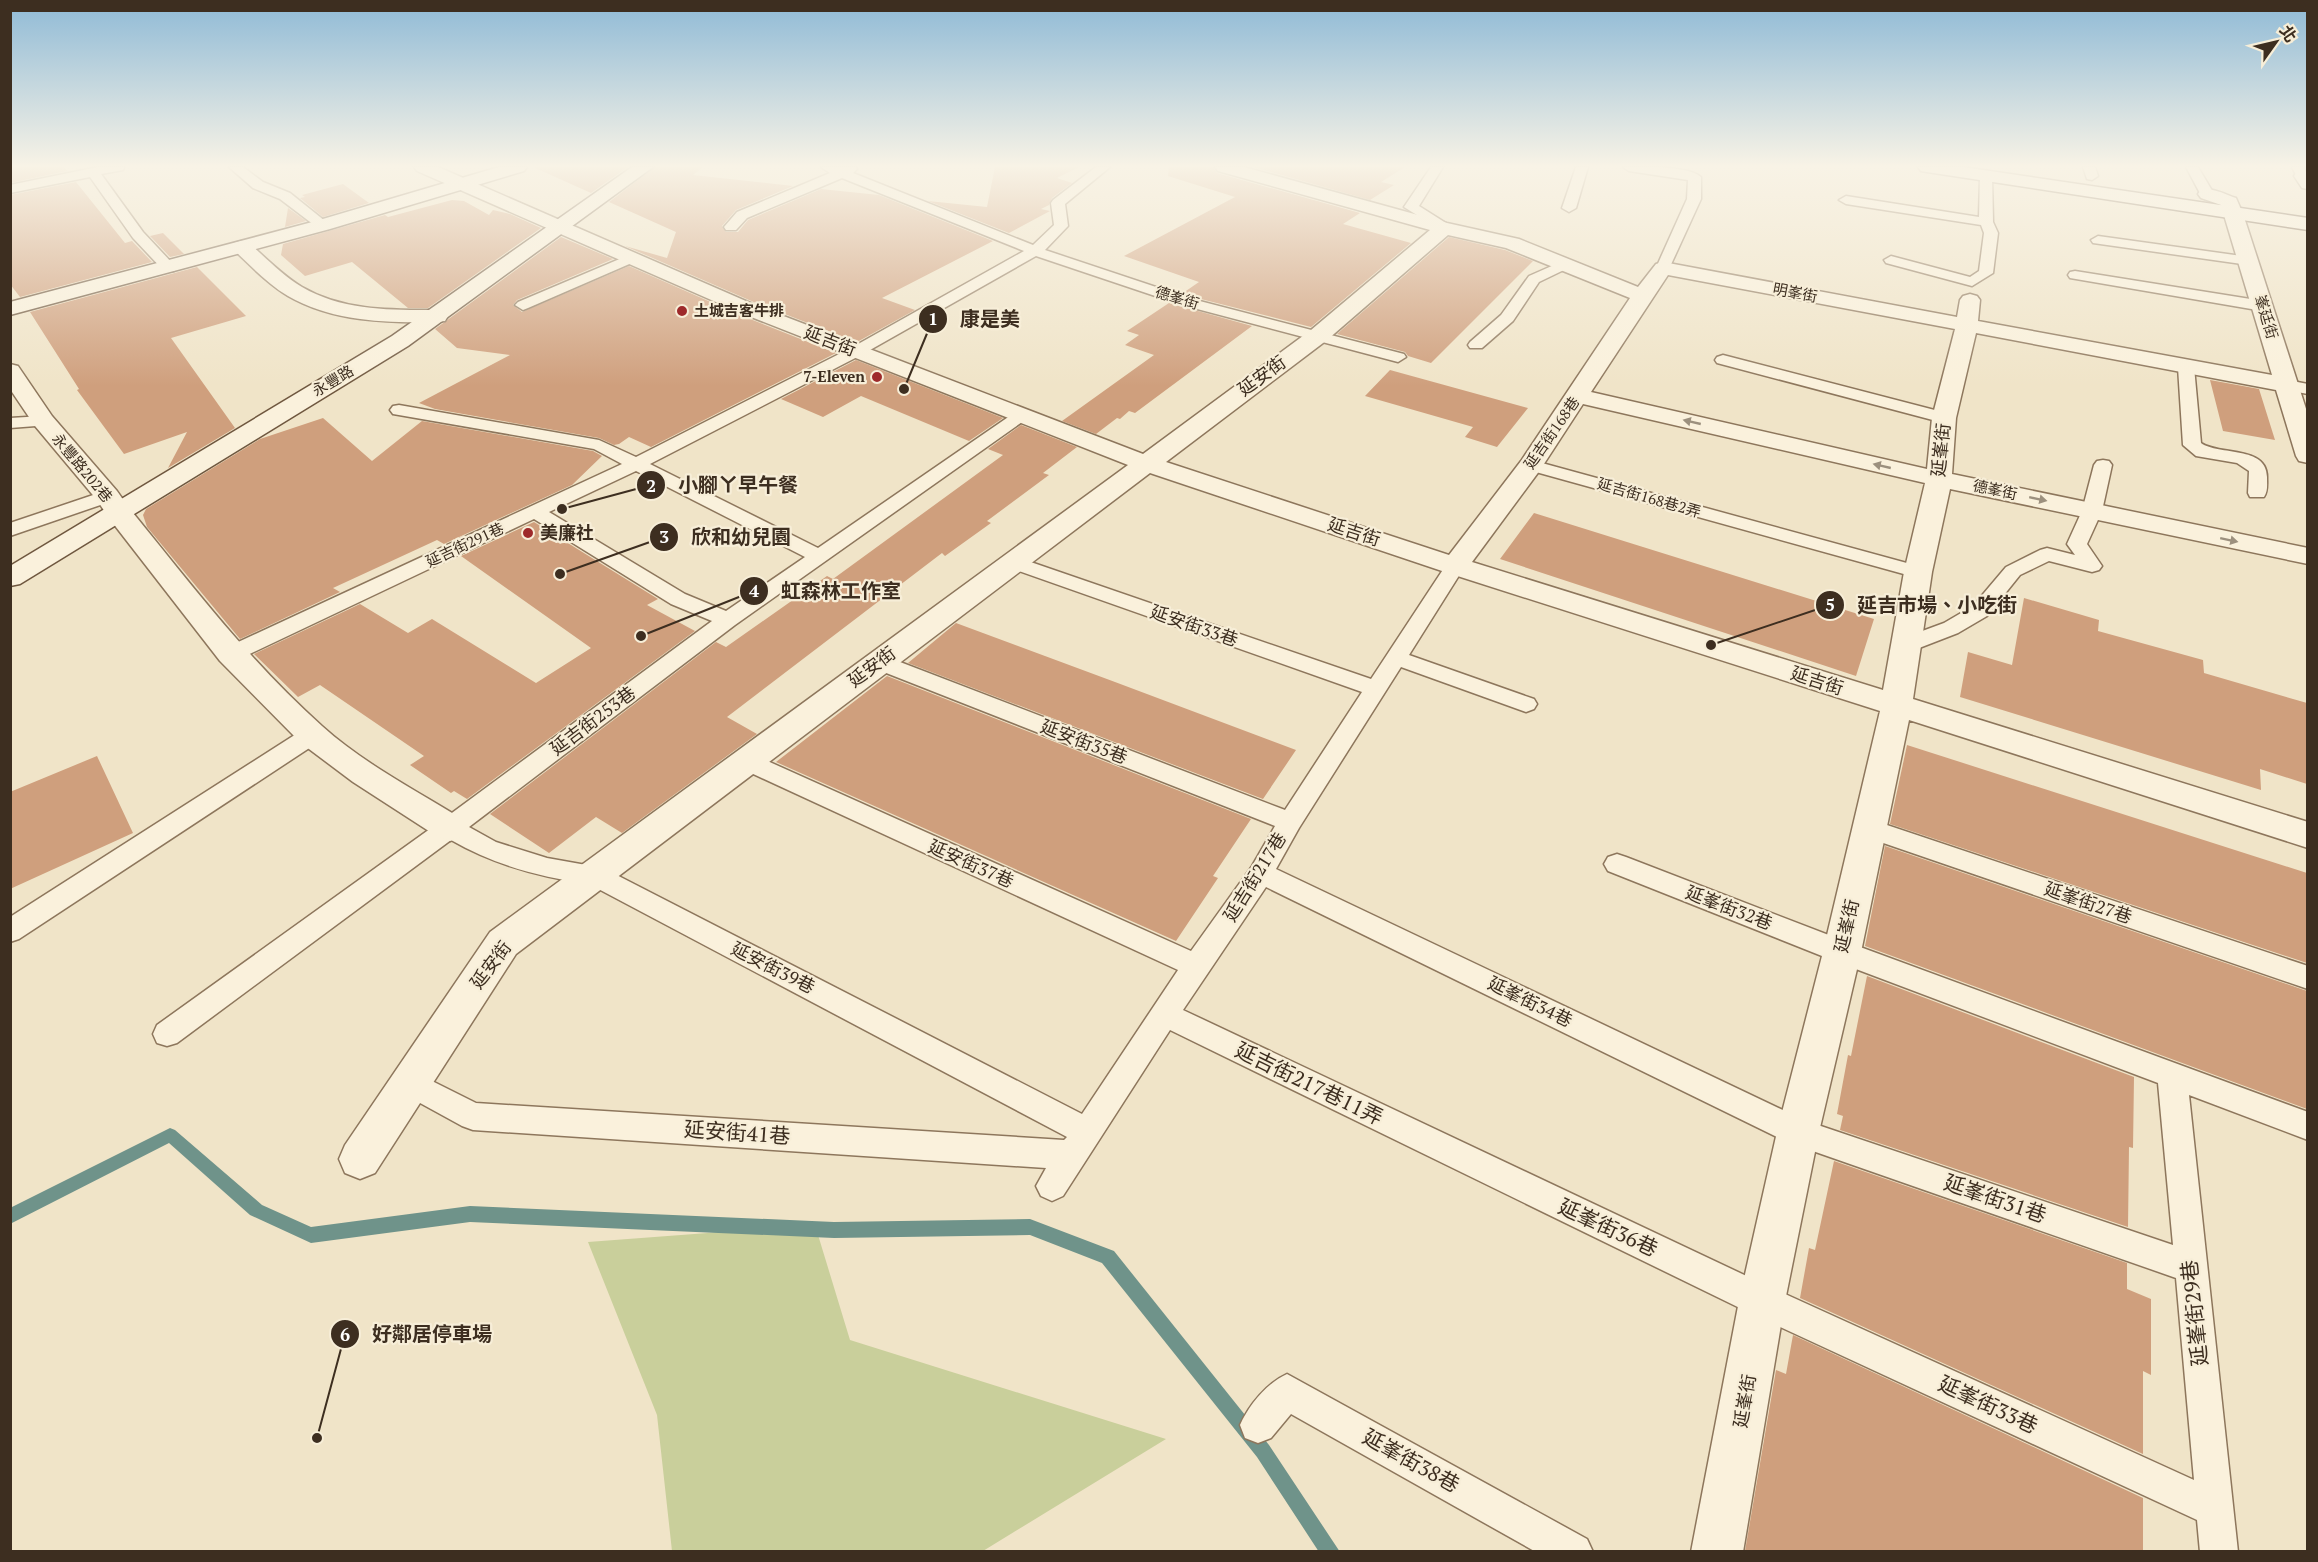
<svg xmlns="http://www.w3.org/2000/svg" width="2318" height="1562" font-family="'PT Serif','Noto Sans TC',serif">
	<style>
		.green { fill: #c9cf9b }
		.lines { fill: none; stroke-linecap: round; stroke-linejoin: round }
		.stream { fill: #6f938a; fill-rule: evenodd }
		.building { fill: #cf9f7d }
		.lane-casing { stroke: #8d765c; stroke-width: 3 }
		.street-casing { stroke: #8d765c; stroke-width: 3 }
		.secondary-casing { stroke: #6f573f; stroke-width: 3 }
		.lane { fill: #faf1dc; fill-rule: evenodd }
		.street { fill: #faf1dc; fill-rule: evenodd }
		.secondary { fill: #faf1dc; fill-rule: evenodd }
		.oneway { fill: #9c907e }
		.poi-dot { fill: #9e2a2b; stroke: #f7eed8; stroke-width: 2 }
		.labels { text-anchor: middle; stroke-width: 4.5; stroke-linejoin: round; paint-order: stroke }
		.far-street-label { font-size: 15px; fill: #3d2e20; stroke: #f7eed8 }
		.far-poi-label { font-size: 15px; font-weight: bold; fill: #3d2e20; stroke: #f7eed8; text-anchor: start }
		.street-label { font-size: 18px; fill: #3d2e20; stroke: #f7eed8 }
		.poi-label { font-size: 18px; font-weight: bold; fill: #3d2e20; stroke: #f7eed8; text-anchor: start }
		.near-street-label { font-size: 21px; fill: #3d2e20; stroke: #f7eed8 }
		.leader { fill: none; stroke: #3d2e20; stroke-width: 2 }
		.callout-dot { fill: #3d2e20; stroke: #f7eed8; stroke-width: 2 }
		.mark-label { font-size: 18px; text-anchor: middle; font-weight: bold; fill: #fff }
		.callout-label { font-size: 20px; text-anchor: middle; font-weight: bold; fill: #3d2e20; stroke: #f7eed8; stroke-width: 4.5; stroke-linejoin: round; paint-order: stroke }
	</style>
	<rect width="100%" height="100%" fill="#f0e4c8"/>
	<path class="green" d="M 815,1225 L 850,1340 L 1166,1439 L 983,1551 L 672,1551 L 657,1415 L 588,1242 Z"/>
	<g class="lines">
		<path class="stream" d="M 170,1128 L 175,1130 L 262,1205 L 311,1227 L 470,1206 L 834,1222 L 1030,1219 L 1114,1251 L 1269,1445 L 1340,1552 L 1319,1552 L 1257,1457 L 1102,1263 L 1030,1235 L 834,1238 L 470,1222 L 311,1243 L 250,1215 L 169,1143 L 10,1224 L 10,1208 Z"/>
	</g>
	<path class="building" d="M 10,167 L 64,167 L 67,171 L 10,183 Z
		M 533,167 L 628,167 L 591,193 Z
		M 655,167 L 703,167 L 693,175 L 793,186 L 736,210 L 722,226 L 726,232 L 738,232 L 748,220 L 821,189 L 879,195 L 993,241 L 882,298 L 915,310 L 857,342 L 756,303 L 625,246 L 667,258 L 676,232 L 609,202 Z
		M 995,167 L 1079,167 L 1057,178 L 1072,183 L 1052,198 L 1049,205 L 1041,209 L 1050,211 L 1009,233 L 928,201 L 987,207 Z
		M 1169,167 L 1213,167 L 1217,173 L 1360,213 L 1343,224 L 1411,243 L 1311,327 L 1193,297 L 1183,293 L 1199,282 L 1124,256 L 1235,197 L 1168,176 Z
		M 1253,167 L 1405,167 L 1381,182 L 1394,185 L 1370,200 Z
		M 76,182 L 125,243 L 132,241 L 152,262 L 20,297 L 10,284 L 10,195 Z
		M 343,184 L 369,203 L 323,217 L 300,198 L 305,197 L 302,195 Z
		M 452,200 L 464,201 L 489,215 L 493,210 L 510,214 L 541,228 L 428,308 L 408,308 L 352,262 L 305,276 L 281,255 L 283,244 L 385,215 L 388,217 Z
		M 288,208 L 306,221 L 285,227 Z
		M 163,233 L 184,254 L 170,257 L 150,236 Z
		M 561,237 L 613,259 L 517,300 L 513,305 L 522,312 L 629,266 L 740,315 L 836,353 L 651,447 L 629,437 L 619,444 L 614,445 L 599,438 L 435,409 L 419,403 L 510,355 L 457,348 L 435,329 Z
		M 1449,237 L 1505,250 L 1533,261 L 1431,363 L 1408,356 L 1405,352 L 1337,334 Z
		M 197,267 L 246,316 L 171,338 L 235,428 L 168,468 L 187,432 L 124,454 L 77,390 L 79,389 L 30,312 Z
		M 1169,303 L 1252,326 L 1135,413 L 1129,411 L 1120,419 L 1117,418 L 1096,434 L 1062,421 L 1154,355 L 1125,345 L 1139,335 L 1127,331 Z
		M 856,360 L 1003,418 L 969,441 L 861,396 L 823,417 L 781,399 Z
		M 1390,370 L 1528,408 L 1497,447 L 1465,437 L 1473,427 L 1365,396 Z
		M 2210,380 L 2259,389 L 2275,440 L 2223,431 Z
		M 323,418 L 372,461 L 422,421 L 593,451 L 602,456 L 572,485 L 444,544 L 437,540 L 333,588 L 340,592 L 240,639 L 147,527 L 143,515 L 146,509 L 260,439 Z
		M 1021,425 L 1077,447 L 1043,473 L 1049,475 L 987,521 L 991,523 L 945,556 L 942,553 L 727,717 L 757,734 L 622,833 L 596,817 L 549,853 L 490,814 L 716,642 L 726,647 L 827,576 L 833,579 L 1003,455 L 988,449 Z
		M 1534,513 L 1874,619 L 1856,676 L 1500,559 Z
		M 534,522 L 658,599 L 647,605 L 695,631 L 467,799 L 454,791 L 451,793 L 410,765 L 424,756 L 320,685 L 298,697 L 254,654 L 360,604 L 408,633 L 432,619 L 536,683 L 591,648 L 461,556 Z
		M 2024,598 L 2099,620 L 2098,631 L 2203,660 L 2204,673 L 2307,703 L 2307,784 L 2260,769 L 2261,790 L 1960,697 L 1968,652 L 2012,665 Z
		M 956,623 L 1115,682 L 1296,750 L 1263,799 L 908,663 Z
		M 887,676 L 1251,819 L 1213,876 L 1218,878 L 1176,941 L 776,762 Z
		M 1907,745 L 2307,873 L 2307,963 L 1890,824 Z
		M 97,756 L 133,833 L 10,889 L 10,792 Z
		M 1885,846 L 2307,991 L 2307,1109 L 1865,946 Z
		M 1867,976 L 2134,1077 L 2133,1148 L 2129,1147 L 2128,1227 L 1840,1130 L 1843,1116 L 1837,1114 L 1848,1055 L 1851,1056 Z
		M 1834,1161 L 2127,1263 L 2127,1289 L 2151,1299 L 2151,1375 L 2143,1371 L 2143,1454 L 1800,1298 L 1809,1248 L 1815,1250 Z
		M 1793,1335 L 2143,1498 L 2143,1551 L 1745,1551 L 1776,1370 L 1786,1374 Z"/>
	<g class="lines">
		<defs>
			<path id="lane" d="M 98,167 L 124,167 L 123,170 L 101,174 L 143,232 L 174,265 L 176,268 L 174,271 L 164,271 L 133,238 L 90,177 L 10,193 L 10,185 Z
				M 229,167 L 243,167 L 263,182 L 290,193 L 330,225 L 328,228 L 318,228 L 280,199 L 253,188 Z
				M 821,167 L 856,167 L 857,169 L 853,173 L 1033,245 L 1054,225 L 1051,203 L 1053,200 L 1096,167 L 1110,167 L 1065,204 L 1068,226 L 1045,250 L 1192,299 L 1404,354 L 1406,357 L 1398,362 L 1182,305 L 1036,256 L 863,354 L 650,464 L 818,548 L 1017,411 L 1029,411 L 1032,415 L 735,625 L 469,827 L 496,842 L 547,858 L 603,868 L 1082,1114 L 1178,970 L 738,767 L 734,761 L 738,755 L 746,753 L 754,755 L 1191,951 L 1252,866 L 1275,826 L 871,667 L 868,662 L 871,657 L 879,655 L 887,657 L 1285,810 L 1362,692 L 1005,566 L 1002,562 L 1005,558 L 1019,558 L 1371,679 L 1448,562 L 1462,562 L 1465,566 L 1409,655 L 1534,699 L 1537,704 L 1534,709 L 1526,712 L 1401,667 L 1299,828 L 1276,869 L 1806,1121 L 2173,1245 L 2158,1083 L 1832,960 L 1608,871 L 1604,864 L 1608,857 L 1617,854 L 1626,857 L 1852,944 L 2308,1112 L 2308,1140 L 2189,1095 L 2238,1552 L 2200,1552 L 2197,1520 L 1750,1313 L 1170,1030 L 1063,1196 L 1052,1201 L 1041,1196 L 1036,1186 L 1046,1168 L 473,1130 L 462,1126 L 400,1092 L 395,1083 L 400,1074 L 410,1070 L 476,1103 L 1064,1140 L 1067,1137 L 589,884 C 540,877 494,865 451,840 L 177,1043 L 167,1046 L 157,1043 L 153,1034 L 157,1025 L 441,821 L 712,621 L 671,604 L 534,519 L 239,659 L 231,661 L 223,659 L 220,654 L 223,649 L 622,464 L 594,449 L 393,414 L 390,410 L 393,406 L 399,405 L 599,440 L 636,457 L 851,348 L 1024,251 L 842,178 L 747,218 L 736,230 L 726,230 L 724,227 L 737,212 L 830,173 ZM 636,471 L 805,557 L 726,611 L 685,594 L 549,512 ZM 1266,887 L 1787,1142 L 2176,1278 L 2194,1480 L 1774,1289 L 1183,1010 Z
				M 1431,167 L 1443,167 L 1419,206 L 1449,225 L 1451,228 L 1449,231 L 1444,232 L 1404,207 Z
				M 1576,167 L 1588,167 L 1576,208 L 1569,212 L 1562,208 Z
				M 1623,167 C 1641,167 1688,165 1701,177 L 1701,199 L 1668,271 L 1663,272 L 1656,268 L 1687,199 L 1688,180 L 1629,171 Z
				M 2083,167 L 2095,167 L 2098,176 L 2092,180 L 2087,179 Z
				M 2186,167 L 2198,167 L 2214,194 L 2212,197 L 2202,197 Z
				M 2292,167 L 2304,167 L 2308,179 L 2298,179 Z
				M 1986,172 L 1992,176 L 1993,222 L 1998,233 L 1993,273 L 1972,286 L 1886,263 L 1884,260 L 1891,256 L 1970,277 L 1979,271 L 1984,233 L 1981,225 L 1846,204 L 1839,200 L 1846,196 L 1979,217 L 1980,176 Z
				M 2098,236 L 2249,257 L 2256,261 L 2249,265 L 2093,243 L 2091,240 Z
				M 629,255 L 634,256 L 636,259 L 634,262 L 528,308 L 523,310 L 515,305 L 518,302 Z
				M 1563,261 L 1568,262 L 1570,265 L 1568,268 L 1539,282 L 1513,321 L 1482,348 L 1470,348 L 1468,345 L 1470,342 L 1501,315 L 1529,276 Z
				M 2075,271 L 2263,301 L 2271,306 L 2263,311 L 2070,278 L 2068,275 L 2070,272 Z
				M 1723,355 L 1950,414 L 1953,418 L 1950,422 L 1944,423 L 1717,363 L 1715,360 L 1717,357 Z
				M 2186,362 L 2194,367 L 2201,443 C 2219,456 2268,445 2267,478 C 2267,485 2268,491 2264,497 L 2250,497 L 2248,493 L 2249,471 L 2237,463 L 2196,456 L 2183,445 L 2178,367 Z
				M 2287,380 L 2308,384 L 2308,394 L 2281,389 L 2279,385 Z
				M 43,416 L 49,417 L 52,421 L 49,425 L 10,428 L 10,418 Z
				M 1531,460 L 1925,568 L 1928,572 L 1925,576 L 1911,576 L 1525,469 L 1522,465 L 1525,461 Z
				M 2103,460 L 2109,461 L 2112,465 L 2102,511 L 2087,544 L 2102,566 L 2099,570 L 2092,572 L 2049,561 L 2020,575 L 1987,616 L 1958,633 L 1914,650 L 1906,652 L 1898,650 L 1895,645 L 1898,640 L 1944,623 L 1973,606 L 2006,567 L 2040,550 L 2047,548 L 2075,555 L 2067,544 L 2082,511 L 2094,465 L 2097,461 Z
				M 108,490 L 115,492 L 117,496 L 115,500 L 10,536 L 10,523 Z
				M 312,727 L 320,729 L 324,735 L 320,741 L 19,939 L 10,942 L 10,917 L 304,729 Z
				M 1869,819 L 2308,966 L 2308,989 L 1860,835 L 1857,828 L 1860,821 Z
				M 1287,1374 L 1587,1539 L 1593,1552 L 1536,1552 L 1291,1414 L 1271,1438 L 1258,1443 L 1245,1438 L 1240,1425 C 1249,1405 1267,1383 1287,1374 Z"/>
			<path id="street" d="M 414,167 L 438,167 L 755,305 L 1143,454 L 1311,330 L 1430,230 L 1218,171 L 1215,167 L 1244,167 L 1447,223 L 1519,239 L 1638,287 L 1656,264 L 1663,262 L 1957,317 L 1960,300 L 1963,296 L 1970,294 L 1977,296 L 1980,300 L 1978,321 L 2272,375 L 2221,205 L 2201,198 L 2198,194 L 2201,190 C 2212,187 2224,194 2236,198 L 2243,214 L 2308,415 L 2308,463 L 2299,461 L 2296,456 L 2276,390 L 1976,333 L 1956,418 L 1952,474 L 2308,548 L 2308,564 L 1950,489 L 1932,572 L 1913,699 L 2308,822 L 2308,848 L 1909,720 L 1861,952 L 1819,1132 L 1785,1301 L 1743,1552 L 1691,1552 L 1739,1301 L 1777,1132 L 1823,952 L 1880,711 L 1445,572 L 1150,473 L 516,954 L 375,1173 L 360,1179 L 345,1173 L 339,1159 L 345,1145 L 490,932 L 1128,465 L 741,313 L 417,171 ZM 1448,235 L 1506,248 L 1630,298 L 1521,461 L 1449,555 L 1166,462 L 1327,340 ZM 1668,275 L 1955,329 L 1932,418 L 1927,469 L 1591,392 ZM 1583,404 L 1925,483 L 1904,572 L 1883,690 L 1472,562 L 1540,470 Z
				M 2303,171 L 2308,172 L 2308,189 L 2302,188 L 2294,176 L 2297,172 Z
				M 242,241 L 249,243 C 266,258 282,275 302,287 C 343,311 391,310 437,310 L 445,311 L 448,316 L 445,321 L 437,322 C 387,323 333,322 288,296 C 268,284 252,267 235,251 L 232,247 L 235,243 Z
				M 10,364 L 18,366 L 52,416 L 117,491 L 129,508 C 191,584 248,660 322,726 C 363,763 415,790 462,819 L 467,828 L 462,837 L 450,841 L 438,837 L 353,782 L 301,743 L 220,661 L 109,518 L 97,500 L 35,426 L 10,389 Z"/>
			<path id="secondary" d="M 499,167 L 527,167 L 524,171 L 330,229 L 10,315 L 10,302 L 316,221 Z
				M 632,167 L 653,167 L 408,346 L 20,584 L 10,586 L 10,566 L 392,336 Z
				M 1918,167 L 1963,167 L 2308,218 L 2308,230 L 1927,172 L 1921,171 Z"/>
		</defs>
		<use href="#lane" class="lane-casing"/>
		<use href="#street" class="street-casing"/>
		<use href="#secondary" class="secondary-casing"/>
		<use href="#lane" class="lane"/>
		<use href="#street" class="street"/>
		<use href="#secondary" class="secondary"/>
	</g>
	<defs><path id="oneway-solid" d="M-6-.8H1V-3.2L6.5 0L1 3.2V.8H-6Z" transform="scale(1.5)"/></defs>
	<g class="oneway">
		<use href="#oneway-solid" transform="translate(1692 422) rotate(-167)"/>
		<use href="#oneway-solid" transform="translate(1882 466) rotate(-167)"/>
		<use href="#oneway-solid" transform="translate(2038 499) rotate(12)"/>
		<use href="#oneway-solid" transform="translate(2229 540) rotate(12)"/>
	</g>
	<linearGradient id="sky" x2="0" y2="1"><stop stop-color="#8fbad6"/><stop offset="0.43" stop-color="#f8f3e6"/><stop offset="1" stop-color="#f8f3e6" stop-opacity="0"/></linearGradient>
	<rect width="2318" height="386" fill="url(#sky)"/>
	<g class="poi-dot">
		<circle cx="682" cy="311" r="6"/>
		<circle cx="877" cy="377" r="6"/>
		<circle cx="528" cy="533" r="6"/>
	</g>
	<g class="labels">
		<g class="far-street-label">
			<text transform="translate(1795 293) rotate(11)" y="5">明峯街</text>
			<text transform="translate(1177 298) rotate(17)" y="5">德峯街</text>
			<text transform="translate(2266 317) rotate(73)" y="5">峯廷街</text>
			<text transform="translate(333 381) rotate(-31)" y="5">永豐路</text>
			<text transform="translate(1552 433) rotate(-55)" y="5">延吉街168巷</text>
			<text transform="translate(82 468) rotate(50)" y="5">永豐路202巷</text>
			<text transform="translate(1995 490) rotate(12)" y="5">德峯街</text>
			<text transform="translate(1649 498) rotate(16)" y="5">延吉街168巷2弄</text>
			<text transform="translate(465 545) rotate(-25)" y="5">延吉街291巷</text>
		</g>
		<g class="far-poi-label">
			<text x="694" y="316">土城吉客牛排</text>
			<text x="865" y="382" text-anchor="end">7-Eleven</text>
		</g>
		<g class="street-label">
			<text transform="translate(830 341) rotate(21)" y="6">延吉街</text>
			<text transform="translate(1262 376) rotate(-36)" y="6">延安街</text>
			<text transform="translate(1941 450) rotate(-84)" y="6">延峯街</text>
			<text transform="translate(1354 532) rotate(18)" y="6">延吉街</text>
			<text transform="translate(1194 626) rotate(19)" y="6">延安街33巷</text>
			<text transform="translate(872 667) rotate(-37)" y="6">延安街</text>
			<text transform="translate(1817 681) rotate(18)" y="6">延吉街</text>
			<text transform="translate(593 721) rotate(-37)" y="6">延吉街253巷</text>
			<text transform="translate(1084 742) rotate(21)" y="6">延安街35巷</text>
			<text transform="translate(971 864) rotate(24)" y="6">延安街37巷</text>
			<text transform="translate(1255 877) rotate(-58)" y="6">延吉街217巷</text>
			<text transform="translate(2088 903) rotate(19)" y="6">延峯街27巷</text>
			<text transform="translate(1729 908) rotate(21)" y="6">延峯街32巷</text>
			<text transform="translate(1847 926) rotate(-77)" y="6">延峯街</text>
			<text transform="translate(491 965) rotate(-53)" y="6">延安街</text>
			<text transform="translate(773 968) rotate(27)" y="6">延安街39巷</text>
			<text transform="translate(1530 1002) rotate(26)" y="6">延峯街34巷</text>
			<text transform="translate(1745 1401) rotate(-80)" y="6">延峯街</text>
		</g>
		<g class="poi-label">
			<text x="540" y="539">美廉社</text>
		</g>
		<g class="near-street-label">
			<text transform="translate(1309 1084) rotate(26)" y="7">延吉街217巷11弄</text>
			<text transform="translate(737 1133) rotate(4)" y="7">延安街41巷</text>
			<text transform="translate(1995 1199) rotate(19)" y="7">延峯街31巷</text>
			<text transform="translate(1608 1228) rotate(25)" y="7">延峯街36巷</text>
			<text transform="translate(2195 1313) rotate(-96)" y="7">延峯街29巷</text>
			<text transform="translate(1988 1405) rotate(25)" y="7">延峯街33巷</text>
			<text transform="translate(1411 1461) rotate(29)" y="7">延峯街38巷</text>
		</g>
	</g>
	<path class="leader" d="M904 389L933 319M562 509L651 485M560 574L664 537M641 636L754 591M1711 645L1830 605M317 1438L345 1334"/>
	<g class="callout-dot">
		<circle cx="904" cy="389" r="6"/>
		<circle cx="562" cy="509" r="6"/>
		<circle cx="560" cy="574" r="6"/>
		<circle cx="641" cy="636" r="6"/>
		<circle cx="1711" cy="645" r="6"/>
		<circle cx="317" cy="1438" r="6"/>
		<circle cx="933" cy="319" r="15"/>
		<circle cx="651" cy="485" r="15"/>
		<circle cx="664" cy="537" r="15"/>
		<circle cx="754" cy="591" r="15"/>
		<circle cx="1830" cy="605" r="15"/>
		<circle cx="345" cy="1334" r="15"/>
	</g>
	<g class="mark-label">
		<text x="933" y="325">1</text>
		<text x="651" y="492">2</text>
		<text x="664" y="543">3</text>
		<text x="754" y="597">4</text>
		<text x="1830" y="611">5</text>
		<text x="345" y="1341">6</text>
	</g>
	<g class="callout-label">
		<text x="990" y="326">康是美</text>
		<text x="738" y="492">小腳ㄚ早午餐</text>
		<text x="741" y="544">欣和幼兒園</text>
		<text x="841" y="598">虹森林工作室</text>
		<text x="1937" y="612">延吉市場、小吃街</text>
		<text x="432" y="1341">好鄰居停車場</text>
	</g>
	<rect width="2318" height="1562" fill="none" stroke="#3d2e20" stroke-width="24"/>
	<g transform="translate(2276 42) rotate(56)" stroke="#f7eed8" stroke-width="4.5" paint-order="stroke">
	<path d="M0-4.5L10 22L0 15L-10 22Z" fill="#3d2e20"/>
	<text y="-9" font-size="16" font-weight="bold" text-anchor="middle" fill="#3d2e20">北</text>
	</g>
</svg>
